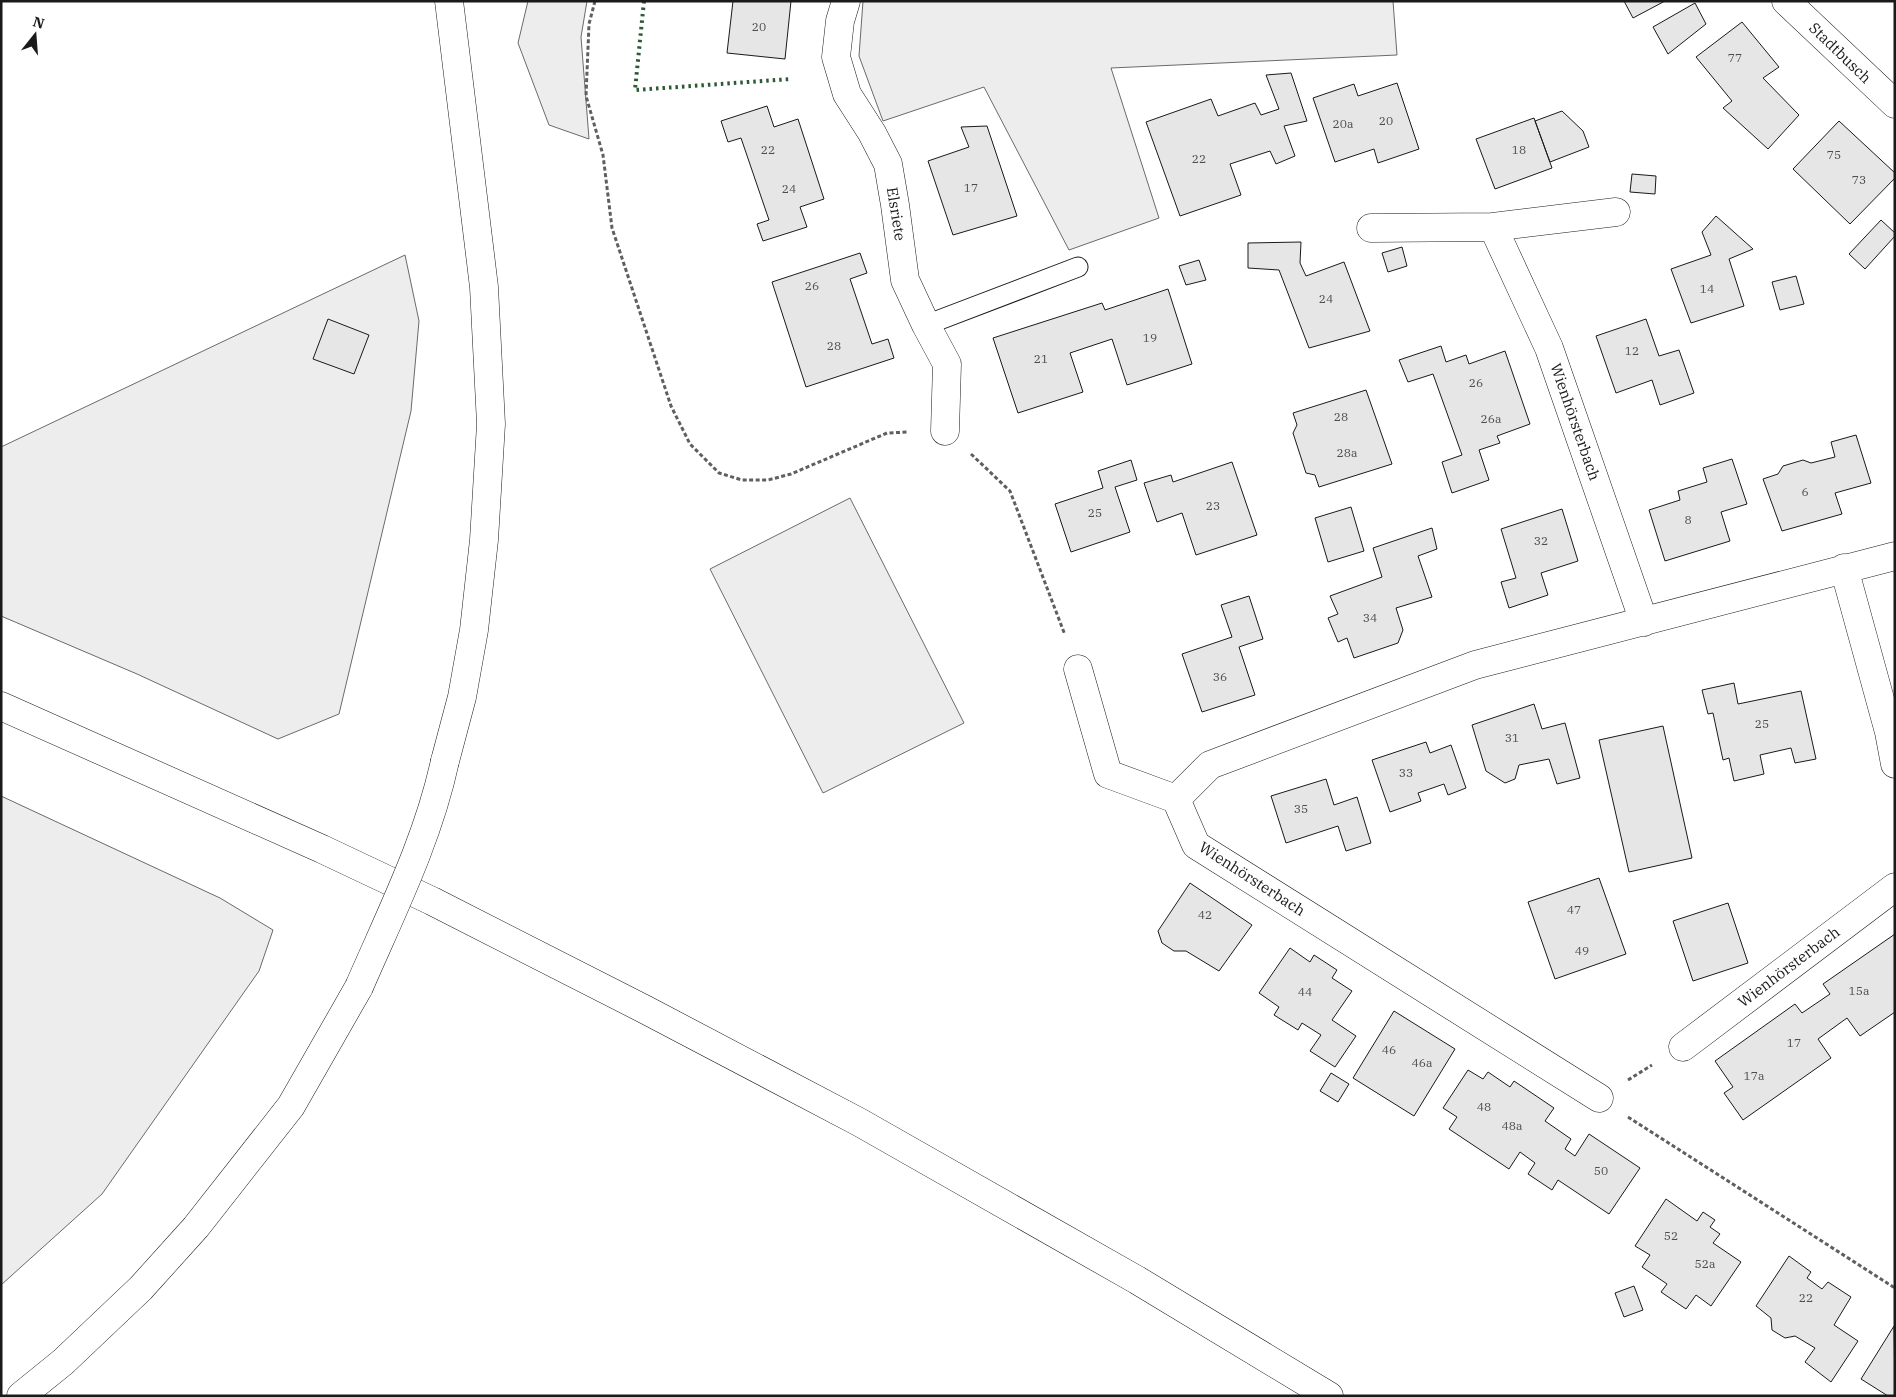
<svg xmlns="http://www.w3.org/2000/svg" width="1896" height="1397" font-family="'IBM Plex Serif',serif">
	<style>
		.built { fill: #ededed; stroke: #6a6a6a }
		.building { fill: #e6e6e6; stroke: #1a1a1a }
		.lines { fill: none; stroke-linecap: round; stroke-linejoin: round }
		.service-casing { stroke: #1a1a1a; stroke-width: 21 }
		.minor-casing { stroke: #1a1a1a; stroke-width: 29 }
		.primary-casing { stroke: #1a1a1a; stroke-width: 29 }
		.path { stroke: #5f5f5f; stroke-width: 3; stroke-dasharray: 4 2.5; stroke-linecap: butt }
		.service { stroke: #fff; stroke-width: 19 }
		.minor { stroke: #fff; stroke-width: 28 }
		.primary { stroke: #fff; stroke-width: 28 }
		.minor-bridge-casing { stroke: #1a1a1a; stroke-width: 29; stroke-linecap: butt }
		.minor-bridge { stroke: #fff; stroke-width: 28 }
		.hedge { stroke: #2b5a34; stroke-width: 4; stroke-dasharray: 2.5 4; stroke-linecap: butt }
		.labels { text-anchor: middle; stroke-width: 4; stroke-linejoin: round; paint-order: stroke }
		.number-label { font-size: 12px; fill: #4d4d4d }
		.street-label { font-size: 15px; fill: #1a1a1a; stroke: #fff }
	</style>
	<rect width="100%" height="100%" fill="#fff"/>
	<path class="built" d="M 528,1 L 587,1 L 581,37 L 589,139 L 549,125 L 518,43 Z
		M 863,1 L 1393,1 L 1397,55 L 1111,68 L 1159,218 L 1069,250 L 984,87 L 883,121 L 859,56 Z
		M 405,255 L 419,321 L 411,411 L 339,714 L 278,739 L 137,674 L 1,616 L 1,447 Z
		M 850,498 L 964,723 L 823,793 L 710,569 Z
		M 1,796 L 220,898 L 273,930 L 259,971 L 102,1194 L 1,1285 Z"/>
	<path class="building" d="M 733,1 L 791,1 L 785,59 L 727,53 Z
		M 1624,1 L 1665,1 L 1633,18 Z
		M 1695,3 L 1706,24 L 1668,54 L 1653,27 Z
		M 1742,22 L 1779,67 L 1763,78 L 1799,115 L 1768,149 L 1723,108 L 1732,101 L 1696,57 Z
		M 1291,73 L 1307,121 L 1284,126 L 1295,156 L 1276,164 L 1270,151 L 1230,164 L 1241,195 L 1180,216 L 1146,122 L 1211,99 L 1218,116 L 1255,103 L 1261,115 L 1279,109 L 1266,75 Z
		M 1397,83 L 1419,149 L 1378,163 L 1374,149 L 1335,162 L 1313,98 L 1354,84 L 1358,96 Z
		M 767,106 L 774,127 L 798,119 L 824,199 L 800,207 L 807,227 L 763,241 L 757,224 L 769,220 L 741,138 L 728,142 L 721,121 Z
		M 1562,111 L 1583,131 L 1589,147 L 1550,162 L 1535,121 Z
		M 1534,118 L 1552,168 L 1495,189 L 1476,139 Z
		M 1839,121 L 1895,173 L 1895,178 L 1850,224 L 1793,169 Z
		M 987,126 L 1017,216 L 953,235 L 928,161 L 969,147 L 961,127 Z
		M 1632,174 L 1656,176 L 1655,194 L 1630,192 Z
		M 1716,216 L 1753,249 L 1729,259 L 1744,306 L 1691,323 L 1671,269 L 1711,255 L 1702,232 Z
		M 1881,220 L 1895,233 L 1895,236 L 1865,269 L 1849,254 Z
		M 1301,242 L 1300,263 L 1306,276 L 1344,262 L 1370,331 L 1309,348 L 1279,270 L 1248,268 L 1248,243 Z
		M 1402,247 L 1407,266 L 1388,272 L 1382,253 Z
		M 860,253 L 867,273 L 850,279 L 872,344 L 888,339 L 894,358 L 806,387 L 772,282 Z
		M 1199,260 L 1206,280 L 1186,285 L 1179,266 Z
		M 1796,276 L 1804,304 L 1780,310 L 1772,282 Z
		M 1168,289 L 1192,364 L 1127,385 L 1112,339 L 1070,353 L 1083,392 L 1018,413 L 993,338 L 1102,303 L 1105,310 Z
		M 328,319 L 369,335 L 354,374 L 313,359 Z
		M 1646,319 L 1659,356 L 1679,350 L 1694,393 L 1660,405 L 1652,380 L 1616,393 L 1596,336 Z
		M 1441,346 L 1446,362 L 1466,355 L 1469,364 L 1505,351 L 1530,424 L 1497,436 L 1500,443 L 1479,450 L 1489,480 L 1452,493 L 1442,462 L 1462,455 L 1433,374 L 1408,382 L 1399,360 Z
		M 1366,390 L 1392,464 L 1319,487 L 1315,475 L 1306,473 L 1293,433 L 1297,425 L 1293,413 Z
		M 1856,435 L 1871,483 L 1835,493 L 1842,514 L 1782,531 L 1763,479 L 1778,474 L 1783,466 L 1803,460 L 1811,463 L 1835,457 L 1831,442 Z
		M 1732,459 L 1747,504 L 1721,512 L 1730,541 L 1665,561 L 1649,510 L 1680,500 L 1678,491 L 1707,482 L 1703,468 Z
		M 1131,460 L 1137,480 L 1115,487 L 1130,532 L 1071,552 L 1055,504 L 1103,488 L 1098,471 Z
		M 1232,462 L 1257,535 L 1196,555 L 1182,513 L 1157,522 L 1144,483 L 1171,475 L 1173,482 Z
		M 1351,507 L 1364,551 L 1328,562 L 1315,518 Z
		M 1562,509 L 1578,561 L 1541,573 L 1548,595 L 1509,608 L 1501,582 L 1516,578 L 1501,529 Z
		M 1432,528 L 1437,549 L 1418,556 L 1432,597 L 1396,608 L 1403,630 L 1398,643 L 1354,658 L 1347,638 L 1338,642 L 1328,618 L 1338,614 L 1330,596 L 1382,577 L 1373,548 Z
		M 1249,596 L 1263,639 L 1239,647 L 1255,695 L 1202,712 L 1182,654 L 1232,637 L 1221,605 Z
		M 1734,683 L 1738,704 L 1801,691 L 1816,759 L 1795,763 L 1791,748 L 1760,755 L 1764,774 L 1734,781 L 1729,758 L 1723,760 L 1713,713 L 1708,714 L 1702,690 Z
		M 1534,704 L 1542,729 L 1565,723 L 1580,778 L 1557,784 L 1549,759 L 1519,765 L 1515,779 L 1505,783 L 1486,771 L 1472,725 Z
		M 1663,726 L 1692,858 L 1629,872 L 1599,740 Z
		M 1426,742 L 1430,753 L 1451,745 L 1466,788 L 1448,795 L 1444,784 L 1418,793 L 1421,801 L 1390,812 L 1372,760 Z
		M 1326,779 L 1334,805 L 1357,797 L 1371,843 L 1346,851 L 1338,826 L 1286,843 L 1271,796 Z
		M 1599,878 L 1626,954 L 1555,979 L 1528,902 Z
		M 1190,883 L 1252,925 L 1219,971 L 1186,951 L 1174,951 L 1162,943 L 1158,931 Z
		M 1728,903 L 1748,963 L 1693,981 L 1673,921 Z
		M 1895,934 L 1895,1012 L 1860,1036 L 1847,1018 L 1818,1039 L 1831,1058 L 1743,1120 L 1724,1093 L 1733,1087 L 1715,1061 L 1795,1004 L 1802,1013 L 1830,994 L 1823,984 Z
		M 1290,948 L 1310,962 L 1314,955 L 1337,970 L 1332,978 L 1352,991 L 1332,1020 L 1356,1036 L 1335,1067 L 1310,1051 L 1321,1035 L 1302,1023 L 1298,1030 L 1274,1015 L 1279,1007 L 1259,993 Z
		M 1394,1011 L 1455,1049 L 1414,1116 L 1353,1078 Z
		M 1468,1070 L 1483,1079 L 1488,1072 L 1510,1087 L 1514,1081 L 1554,1108 L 1545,1121 L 1571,1139 L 1565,1149 L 1575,1156 L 1589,1134 L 1640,1168 L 1609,1214 L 1558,1180 L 1552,1190 L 1528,1174 L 1535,1163 L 1520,1152 L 1509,1169 L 1449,1129 L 1457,1117 L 1443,1108 Z
		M 1331,1073 L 1349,1084 L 1338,1102 L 1320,1091 Z
		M 1666,1199 L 1697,1221 L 1703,1212 L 1715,1220 L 1710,1227 L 1720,1234 L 1713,1243 L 1741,1262 L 1711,1306 L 1696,1295 L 1686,1309 L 1661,1292 L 1667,1284 L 1642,1267 L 1650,1255 L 1635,1246 Z
		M 1789,1256 L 1811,1272 L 1807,1278 L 1822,1289 L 1828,1282 L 1851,1297 L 1834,1325 L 1858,1341 L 1831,1382 L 1805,1362 L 1815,1348 L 1795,1336 L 1785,1338 L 1772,1330 L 1771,1318 L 1756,1306 Z
		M 1634,1286 L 1643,1310 L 1624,1317 L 1615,1293 Z
		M 1894,1326 L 1895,1396 L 1888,1396 L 1861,1379 Z"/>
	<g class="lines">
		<defs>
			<path id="service" d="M 926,325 L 1078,267"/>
			<path id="minor" d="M 846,1 L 840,21 L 836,57 L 847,94 L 872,133 L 888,164 L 895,205 L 905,280 L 926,325 L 947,364 L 945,431
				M 1786,1 L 1895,104
				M 1493,227 L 1616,212
				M 1371,228 L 1493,227 L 1549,348 L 1644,622
				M 1844,568 L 1889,732 L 1895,764
				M 1078,669 L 1108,774 L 1176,799
				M 445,761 L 462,697 L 474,630 L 484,540 L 491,424 L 484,287 L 449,1
				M 1176,799 L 1210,765 L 1475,665 L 1895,556
				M 1176,799 L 1196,845 L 1599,1098
				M 1683,1047 L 1895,887
				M 21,1396 L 63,1362 L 141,1288 L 196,1227 L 291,1106 L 359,987"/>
			<path id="primary" d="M 1,706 L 322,849 L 432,901 L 646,1010 L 859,1122 L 1137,1280 L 1329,1396"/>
		</defs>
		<use href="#service" class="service-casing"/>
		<use href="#minor" class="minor-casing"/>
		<use href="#primary" class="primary-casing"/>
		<path class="path" d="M 595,1 L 589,24 L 586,96 L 603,155 L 612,228 L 671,406 L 690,444 L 719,473 L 742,480 L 768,480 L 791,474 L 887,433 L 908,432
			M 971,454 L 1010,491 L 1065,635
			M 1628,1080 L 1652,1065
			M 1628,1117 L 1895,1288"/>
		<use href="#service" class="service"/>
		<use href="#minor" class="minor"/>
		<use href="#primary" class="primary"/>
		<defs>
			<path id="minor-bridge" d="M 359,987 C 391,913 428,840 445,761"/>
		</defs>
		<use href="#minor-bridge" class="minor-bridge-casing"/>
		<use href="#minor-bridge" class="minor-bridge"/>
		<path class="hedge" d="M 644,1 L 635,90 L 791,79"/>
	</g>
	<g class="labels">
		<g class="number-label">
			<text x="759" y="31">20</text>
			<text x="1735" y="62">77</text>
			<text x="1386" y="125">20</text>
			<text x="1343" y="128">20a</text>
			<text x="768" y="154">22</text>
			<text x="1519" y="154">18</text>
			<text x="1834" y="159">75</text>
			<text x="1199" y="163">22</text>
			<text x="1859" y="184">73</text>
			<text x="971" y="192">17</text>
			<text x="789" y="193">24</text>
			<text x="812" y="290">26</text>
			<text x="1707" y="293">14</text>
			<text x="1326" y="303">24</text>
			<text x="1150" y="342">19</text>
			<text x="834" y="350">28</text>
			<text x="1632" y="355">12</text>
			<text x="1041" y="363">21</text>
			<text x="1476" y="387">26</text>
			<text x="1341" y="421">28</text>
			<text x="1491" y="423">26a</text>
			<text x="1347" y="457">28a</text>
			<text x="1805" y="496">6</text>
			<text x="1213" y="510">23</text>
			<text x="1095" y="517">25</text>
			<text x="1688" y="524">8</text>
			<text x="1541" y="545">32</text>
			<text x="1370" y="622">34</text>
			<text x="1220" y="681">36</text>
			<text x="1762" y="728">25</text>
			<text x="1512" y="742">31</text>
			<text x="1406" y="777">33</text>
			<text x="1301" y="813">35</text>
			<text x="1574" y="914">47</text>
			<text x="1205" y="919">42</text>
			<text x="1582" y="955">49</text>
			<text x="1859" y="995">15a</text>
			<text x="1305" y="996">44</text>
			<text x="1794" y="1047">17</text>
			<text x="1389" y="1054">46</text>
			<text x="1422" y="1067">46a</text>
			<text x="1754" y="1080">17a</text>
			<text x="1484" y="1111">48</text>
			<text x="1512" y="1130">48a</text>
			<text x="1601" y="1175">50</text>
			<text x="1671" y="1240">52</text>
			<text x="1705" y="1268">52a</text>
			<text x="1806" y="1302">22</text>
		</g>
		<g class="street-label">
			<text transform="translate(1840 53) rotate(44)" y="5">Stadtbusch</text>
			<text transform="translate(896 214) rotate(81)" y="5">Elsriete</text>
			<text transform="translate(1575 422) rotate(71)" y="5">Wienhörsterbach</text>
			<text transform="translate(1252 879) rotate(33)" y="5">Wienhörsterbach</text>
			<text transform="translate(1789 967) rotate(-37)" y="5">Wienhörsterbach</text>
		</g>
	</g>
	<rect width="1896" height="1397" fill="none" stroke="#1a1a1a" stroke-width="5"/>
	<g transform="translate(35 35) rotate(17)" stroke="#ffffff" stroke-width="4" paint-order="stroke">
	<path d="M0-4L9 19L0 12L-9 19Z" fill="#1a1a1a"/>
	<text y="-8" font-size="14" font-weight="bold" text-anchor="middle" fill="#1a1a1a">N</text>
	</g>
</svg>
